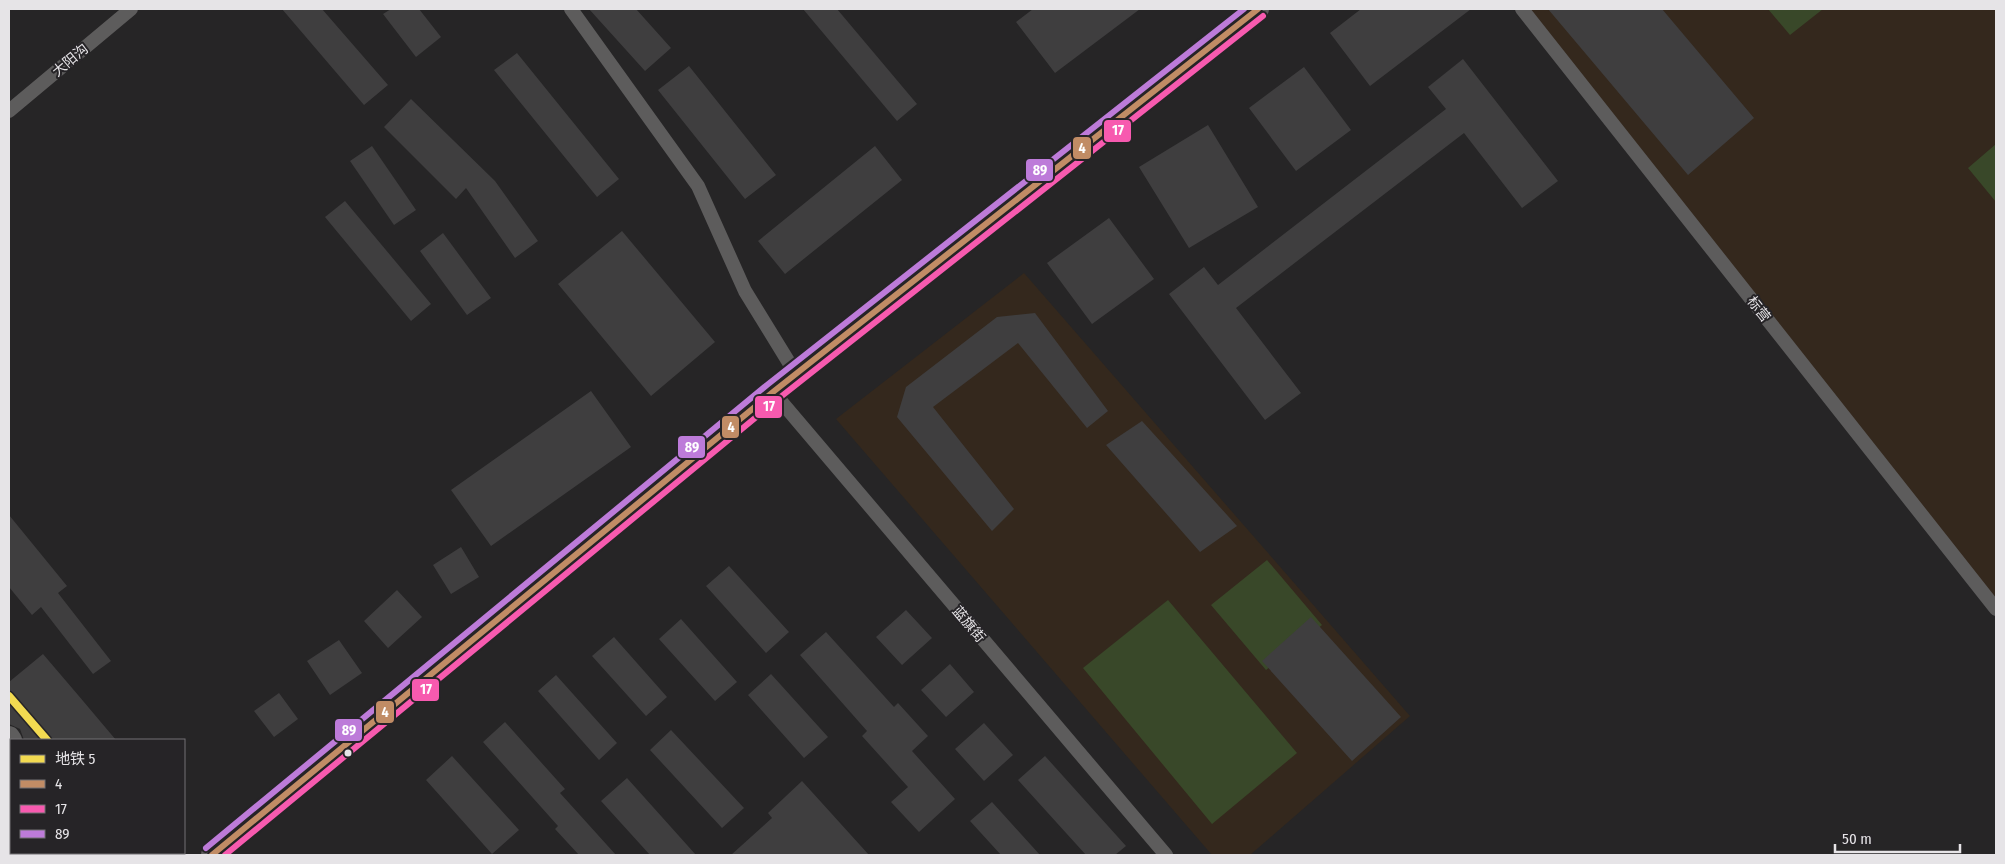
<svg xmlns="http://www.w3.org/2000/svg" width="2005" height="864" font-family="'Fira Sans Condensed','Noto Sans SC',sans-serif">
	<style>
		.education { fill: #34281d }
		.green { fill: #394829 }
		.building { fill: #3f3e3f }
		.lines { fill: none; stroke-linecap: round; stroke-linejoin: round }
		.minor { stroke: #5d5c5c; stroke-width: 14 }
		.primary { stroke: #5e5d5d; stroke-width: 22 }
		.bus-1-casing { stroke: #262427; stroke-width: 10 }
		.bus-2-casing { stroke: #262427; stroke-width: 10 }
		.bus-3-casing { stroke: #262427; stroke-width: 10 }
		.bus-1 { stroke: #c18c65; stroke-width: 6 }
		.bus-2 { stroke: #f75aaf; stroke-width: 6 }
		.bus-3 { stroke: #bd7bd9; stroke-width: 6 }
		.metro-1-casing { stroke: #262427; stroke-width: 11 }
		.metro-1 { stroke: #f2da51; stroke-width: 8 }
		.bus-dot { fill: #e6e4e7; stroke: #262427; stroke-width: 2 }
		.labels { text-anchor: middle; stroke-width: 4; stroke-linejoin: round; paint-order: stroke }
		.street-label { font-size: 14px; fill: #e6e4e7; stroke: #262427 }
		.line-badge { stroke: #262427; stroke-width: 2 }
		.badge-label { font-size: 14px; text-anchor: middle; font-weight: bold; fill: #fff }
	</style>
	<rect width="100%" height="100%" fill="#262526"/>
	<path class="education" d="M 1530,9 L 1996,9 L 1996,606 Z
		M 1024,273 L 1410,716 L 1250,855 L 1212,855 L 836,419 Z"/>
	<path class="green" d="M 1768,9 L 1823,9 L 1790,35 Z
		M 1996,144 L 1996,202 L 1968,168 Z
		M 1267,560 L 1322,625 L 1266,670 L 1211,605 Z
		M 1168,600 L 1297,753 L 1212,824 L 1083,668 Z"/>
	<path class="building" d="M 282,9 L 322,9 L 388,85 L 364,105 Z
		M 391,9 L 419,9 L 441,37 L 416,57 L 383,14 Z
		M 589,9 L 636,9 L 671,48 L 645,71 Z
		M 803,9 L 837,9 L 917,104 L 897,121 Z
		M 1033,9 L 1140,9 L 1055,73 L 1016,22 Z
		M 1361,9 L 1471,9 L 1370,86 L 1330,33 Z
		M 1548,9 L 1662,9 L 1754,118 L 1688,175 Z
		M 517,53 L 619,179 L 597,197 L 494,70 Z
		M 1463,59 L 1558,181 L 1522,208 L 1464,133 L 1236,308 L 1301,393 L 1265,420 L 1169,294 L 1204,267 L 1218,285 L 1446,109 L 1428,87 Z
		M 689,66 L 776,175 L 745,199 L 658,90 Z
		M 1304,67 L 1351,130 L 1296,171 L 1249,108 Z
		M 411,99 L 495,181 L 538,241 L 515,258 L 466,188 L 456,199 L 384,127 Z
		M 1208,125 L 1258,207 L 1189,248 L 1139,167 Z
		M 372,146 L 416,210 L 394,225 L 350,161 Z
		M 875,146 L 902,180 L 785,274 L 758,241 Z
		M 345,201 L 431,304 L 411,321 L 325,217 Z
		M 1109,218 L 1154,279 L 1092,324 L 1047,263 Z
		M 622,231 L 715,342 L 651,396 L 558,284 Z
		M 443,233 L 491,298 L 467,315 L 420,251 Z
		M 1035,313 L 1108,411 L 1087,428 L 1018,343 L 933,407 L 1014,509 L 992,531 L 897,417 L 906,387 L 997,317 Z
		M 591,391 L 631,447 L 491,546 L 451,490 Z
		M 1142,421 L 1237,526 L 1200,552 L 1106,445 Z
		M 9,515 L 67,586 L 58,593 L 111,661 L 93,674 L 41,607 L 32,615 L 9,587 Z
		M 461,547 L 479,577 L 451,594 L 433,565 Z
		M 729,566 L 789,632 L 766,653 L 706,586 Z
		M 397,590 L 422,617 L 388,648 L 364,621 Z
		M 906,610 L 932,638 L 902,665 L 876,637 Z
		M 1311,617 L 1401,717 L 1352,761 L 1262,661 Z
		M 681,619 L 737,682 L 715,701 L 659,639 Z
		M 826,632 L 894,707 L 898,703 L 928,736 L 912,751 L 955,799 L 919,832 L 891,802 L 908,787 L 862,736 L 867,731 L 800,655 Z
		M 614,637 L 667,697 L 646,716 L 592,656 Z
		M 339,640 L 362,673 L 330,695 L 307,661 Z
		M 43,654 L 78,695 L 116,740 L 24,740 L 20,729 L 9,724 L 9,682 Z
		M 950,664 L 974,692 L 946,717 L 921,690 Z
		M 771,674 L 828,737 L 804,758 L 748,695 Z
		M 556,675 L 617,743 L 599,760 L 538,691 Z
		M 279,693 L 298,719 L 274,737 L 254,711 Z
		M 505,722 L 565,789 L 560,793 L 616,855 L 579,855 L 555,829 L 558,826 L 483,742 Z
		M 984,723 L 1013,755 L 984,781 L 955,749 Z
		M 671,730 L 744,808 L 722,828 L 650,750 Z
		M 452,756 L 519,830 L 492,854 L 426,780 Z
		M 1045,756 L 1126,846 L 1115,855 L 1086,855 L 1018,780 Z
		M 627,778 L 696,855 L 650,855 L 601,801 Z
		M 802,781 L 869,855 L 731,855 L 772,818 L 768,813 Z
		M 992,802 L 1040,855 L 1001,855 L 970,821 Z"/>
	<g class="lines">
		<path class="minor" d="M 571,9 L 698,186 L 745,291 L 796,374
			M 1522,9 L 1996,609
			M 9,111 L 131,9
			M 773,392 L 1166,855"/>
		<path class="primary" d="M 9,737 L 11,740
			M 110,853 L 112,855
			M 212,855 L 773,392 L 1258,9"/>
		<defs>
			<path id="bus-1" d="M 212,855 L 773,392 L 1258,9"/>
			<path id="bus-2" d="M 225,855 L 778,399 L 1263,16"/>
			<path id="bus-3" d="M 206,848 L 767,385 L 1244,9"/>
		</defs>
		<use href="#bus-1" class="bus-1-casing"/>
		<use href="#bus-2" class="bus-2-casing"/>
		<use href="#bus-3" class="bus-3-casing"/>
		<use href="#bus-1" class="bus-1"/>
		<use href="#bus-2" class="bus-2"/>
		<use href="#bus-3" class="bus-3"/>
		<defs>
			<path id="metro-1" d="M 9,696 L 47,740"/>
		</defs>
		<use href="#metro-1" class="metro-1-casing"/>
		<use href="#metro-1" class="metro-1"/>
	</g>
	<circle class="bus-dot" cx="348" cy="753" r="4.5"/>
	<g class="labels">
		<g class="street-label">
			<text transform="translate(70 60) rotate(-40)" y="5">大阳沟</text>
			<text transform="translate(1759 309) rotate(52)" y="5">标营</text>
			<text transform="translate(969 624) rotate(50)" y="5">蓝旗街</text>
		</g>
	</g>
	<g class="line-badge">
		<rect x="1103" y="119" width="29" height="24" rx="5" fill="#f75aaf"/>
		<rect x="1072" y="136" width="20" height="24" rx="5" fill="#c18c65"/>
		<rect x="1025" y="158" width="29" height="24" rx="5" fill="#bd7bd9"/>
		<rect x="754" y="395" width="29" height="24" rx="5" fill="#f75aaf"/>
		<rect x="721" y="415" width="19" height="24" rx="5" fill="#c18c65"/>
		<rect x="677" y="435" width="29" height="24" rx="5" fill="#bd7bd9"/>
		<rect x="411" y="678" width="29" height="24" rx="5" fill="#f75aaf"/>
		<rect x="375" y="700" width="20" height="24" rx="5" fill="#c18c65"/>
		<rect x="334" y="718" width="29" height="24" rx="5" fill="#bd7bd9"/>
	</g>
	<g class="badge-label">
		<text x="1118" y="135">17</text>
		<text x="1082" y="153">4</text>
		<text x="1040" y="175">89</text>
		<text x="769" y="411">17</text>
		<text x="731" y="432">4</text>
		<text x="692" y="452">89</text>
		<text x="426" y="694">17</text>
		<text x="385" y="717">4</text>
		<text x="349" y="735">89</text>
	</g>
	<rect width="2005" height="864" fill="none" stroke="#e6e4e7" stroke-width="20"/>
	<rect x="10" y="739" width="175" height="115" fill="#262427" stroke="#737174"/>
	<rect x="20" y="755" width="25" height="8" fill="#f2da51" stroke="#737174"/>
	<text x="55" y="764" font-size="15" fill="#e6e4e7">地铁 5</text>
	<rect x="20" y="780" width="25" height="8" fill="#c18c65" stroke="#737174"/>
	<text x="55" y="789" font-size="15" fill="#e6e4e7">4</text>
	<rect x="20" y="805" width="25" height="8" fill="#f75aaf" stroke="#737174"/>
	<text x="55" y="814" font-size="15" fill="#e6e4e7">17</text>
	<rect x="20" y="830" width="25" height="8" fill="#bd7bd9" stroke="#737174"/>
	<text x="55" y="839" font-size="15" fill="#e6e4e7">89</text>
	<path d="M1835 844v8h125v-8" fill="none" stroke="#e6e4e7" stroke-width="2.5"/>
	<text x="1842" y="844" font-size="15" fill="#e6e4e7" stroke="#262427" stroke-width="4" paint-order="stroke">50 m</text>
</svg>
